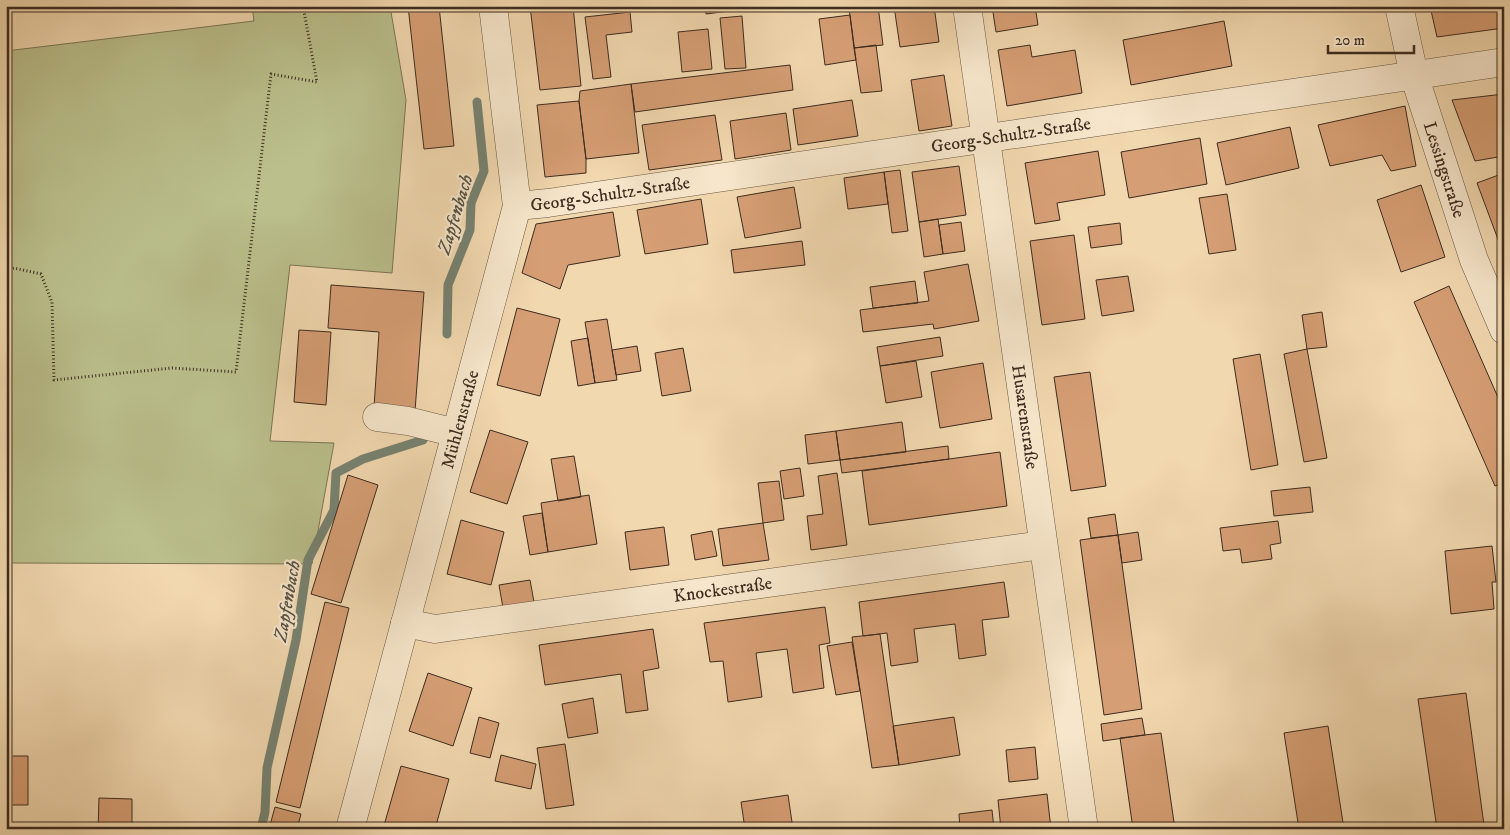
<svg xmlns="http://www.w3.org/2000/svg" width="1510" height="835" font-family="'IM FELL DW Pica',serif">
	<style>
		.green { fill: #babf8b; stroke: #7c7656 }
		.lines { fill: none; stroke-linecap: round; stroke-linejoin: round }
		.stream { stroke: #768271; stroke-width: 9 }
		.building { fill: #d69e74; stroke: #3d2c20 }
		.minor-casing { stroke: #6a5744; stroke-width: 29 }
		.path { stroke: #3d2c20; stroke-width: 3; stroke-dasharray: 1 2.5; stroke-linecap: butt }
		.minor { stroke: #f7e6cb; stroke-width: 28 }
		.labels { text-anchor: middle; stroke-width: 4.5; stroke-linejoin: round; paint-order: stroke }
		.street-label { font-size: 18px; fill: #3d2c20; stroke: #f7e6cb }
		.water-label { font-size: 19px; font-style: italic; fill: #555042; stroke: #f7e6cb }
	</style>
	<rect width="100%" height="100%" fill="#f2d8af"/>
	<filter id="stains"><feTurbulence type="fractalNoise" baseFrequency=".004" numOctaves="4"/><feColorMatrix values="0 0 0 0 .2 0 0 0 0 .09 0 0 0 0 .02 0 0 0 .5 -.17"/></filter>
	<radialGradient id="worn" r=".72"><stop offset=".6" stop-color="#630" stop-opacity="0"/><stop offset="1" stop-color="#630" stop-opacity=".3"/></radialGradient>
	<path class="green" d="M 252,6 L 390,6 L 406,100 L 392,273 L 290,265 L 270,441 L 334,443 L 312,564 L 6,563 L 6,51 L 254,21 Z"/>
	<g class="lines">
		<path class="stream" d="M 447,334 L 448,285 L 470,230 L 471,203 L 484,171 L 477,102
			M 261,829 L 265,812 L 267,768 L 296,640 L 308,560 L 334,510 L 336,473 L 363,459 L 423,440"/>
	</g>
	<path class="building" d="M 408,6 L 439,6 L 454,146 L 424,149 Z
		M 530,6 L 573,6 L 581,86 L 540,90 Z
		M 705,6 L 729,6 L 729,11 L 706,14 Z
		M 863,6 L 878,6 L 883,45 L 854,48 L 849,8 Z
		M 894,6 L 934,6 L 939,42 L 900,47 Z
		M 992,6 L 1035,6 L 1038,25 L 996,32 Z
		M 1222,6 L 1257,6 L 1223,12 Z
		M 1430,6 L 1504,6 L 1504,28 L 1437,37 Z
		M 630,12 L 632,32 L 606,35 L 611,77 L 593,79 L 585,17 Z
		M 850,15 L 856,60 L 825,65 L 819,19 Z
		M 742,16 L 746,68 L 725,69 L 720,18 Z
		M 1224,21 L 1232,66 L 1131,85 L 1123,40 Z
		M 708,29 L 712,69 L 682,72 L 678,32 Z
		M 876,45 L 882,91 L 861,93 L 854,48 Z
		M 1030,45 L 1032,57 L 1075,50 L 1082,93 L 1007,106 L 998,50 Z
		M 790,65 L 793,90 L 635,112 L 631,84 Z
		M 944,75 L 952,126 L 919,131 L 911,80 Z
		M 631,84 L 639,153 L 586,159 L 579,101 L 580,91 Z
		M 1504,94 L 1504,136 L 1500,136 L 1504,156 L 1475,161 L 1452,100 Z
		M 852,100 L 858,136 L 798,145 L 793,109 Z
		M 579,101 L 586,159 L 586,173 L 545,177 L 537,105 Z
		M 1405,106 L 1416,166 L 1391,171 L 1382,155 L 1330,166 L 1318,125 Z
		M 786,113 L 791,150 L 735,159 L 730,121 Z
		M 715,115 L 722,160 L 649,170 L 642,125 Z
		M 1290,127 L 1299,168 L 1226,185 L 1217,143 Z
		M 1200,138 L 1207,184 L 1129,198 L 1121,152 Z
		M 1098,151 L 1105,195 L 1057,203 L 1060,220 L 1035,224 L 1025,163 Z
		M 959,166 L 966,215 L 919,222 L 912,172 Z
		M 900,170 L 908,231 L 892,233 L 884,172 Z
		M 884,172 L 888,204 L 848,209 L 844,178 Z
		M 1504,173 L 1504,250 L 1502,250 L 1477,183 Z
		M 1421,185 L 1445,257 L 1401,272 L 1377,200 Z
		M 794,187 L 801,228 L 745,238 L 737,197 Z
		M 1227,194 L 1236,250 L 1209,254 L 1199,198 Z
		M 701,199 L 708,244 L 645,254 L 637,210 Z
		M 613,212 L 620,256 L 568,265 L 560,289 L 522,273 L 536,224 Z
		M 938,219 L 943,254 L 924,257 L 919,222 Z
		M 961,222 L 965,251 L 943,254 L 939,225 Z
		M 1120,223 L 1122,244 L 1091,248 L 1088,227 Z
		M 1074,235 L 1085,319 L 1042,325 L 1030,241 Z
		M 802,241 L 805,265 L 734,273 L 731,250 Z
		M 968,264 L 979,321 L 934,329 L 933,324 L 863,332 L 860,310 L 929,301 L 924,272 Z
		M 1128,276 L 1134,311 L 1102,316 L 1096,280 Z
		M 915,281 L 918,303 L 873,308 L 870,287 Z
		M 331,285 L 424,292 L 415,411 L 374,407 L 379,332 L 328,328 Z
		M 1449,286 L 1504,411 L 1504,483 L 1495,486 L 1414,302 Z
		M 517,308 L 560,319 L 540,396 L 497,385 Z
		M 1322,312 L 1327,347 L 1307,349 L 1302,315 Z
		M 607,319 L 617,380 L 595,383 L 585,322 Z
		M 299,330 L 331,332 L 326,405 L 294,402 Z
		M 940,337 L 943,356 L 880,366 L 877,347 Z
		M 588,338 L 595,383 L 578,386 L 571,341 Z
		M 637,346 L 641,371 L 616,375 L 612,350 Z
		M 683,348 L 691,391 L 662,396 L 655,353 Z
		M 1307,349 L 1327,458 L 1304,462 L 1284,354 Z
		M 1260,354 L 1278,465 L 1251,470 L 1233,359 Z
		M 916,361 L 922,397 L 886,403 L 880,366 Z
		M 983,363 L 992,419 L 940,428 L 931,372 Z
		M 1090,372 L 1106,486 L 1071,491 L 1054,377 Z
		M 902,422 L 906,452 L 840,460 L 836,431 Z
		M 490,430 L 528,442 L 507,504 L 470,492 Z
		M 836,431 L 840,460 L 808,464 L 805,435 Z
		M 948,446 L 949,459 L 842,473 L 840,460 Z
		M 1000,452 L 1007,506 L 869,525 L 862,471 Z
		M 574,456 L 581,497 L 558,501 L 551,459 Z
		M 800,468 L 804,496 L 784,499 L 780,471 Z
		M 837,473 L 847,545 L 811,550 L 807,516 L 823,514 L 818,476 Z
		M 348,475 L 378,485 L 341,603 L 311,594 Z
		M 779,481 L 784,520 L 763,523 L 758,483 Z
		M 1310,487 L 1313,512 L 1274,516 L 1271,491 Z
		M 589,495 L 597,544 L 548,552 L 541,503 Z
		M 542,513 L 548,552 L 530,555 L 523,516 Z
		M 1115,514 L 1118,535 L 1091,538 L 1088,518 Z
		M 461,520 L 504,532 L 491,585 L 447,574 Z
		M 1278,521 L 1281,543 L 1270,545 L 1272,559 L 1242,563 L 1240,549 L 1223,551 L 1220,528 Z
		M 763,523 L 769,560 L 723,566 L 718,529 Z
		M 664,527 L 669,565 L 630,570 L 625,532 Z
		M 712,531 L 717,556 L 695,560 L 691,535 Z
		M 1138,532 L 1142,560 L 1122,563 L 1118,535 Z
		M 1118,535 L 1142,709 L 1104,715 L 1080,540 Z
		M 1492,546 L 1496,582 L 1492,582 L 1494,609 L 1451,614 L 1445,551 Z
		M 530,580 L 534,602 L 503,608 L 499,585 Z
		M 1004,582 L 1009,617 L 982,620 L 986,655 L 959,659 L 955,624 L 914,629 L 918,662 L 891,666 L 887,633 L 863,636 L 859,602 Z
		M 325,602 L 349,608 L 300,808 L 276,802 Z
		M 825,607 L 830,643 L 819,645 L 824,688 L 793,693 L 787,649 L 756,653 L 762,697 L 728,702 L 723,661 L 710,662 L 704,623 Z
		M 653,629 L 659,668 L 643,671 L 648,710 L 626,713 L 621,674 L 545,685 L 539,645 Z
		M 880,634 L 899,765 L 872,768 L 852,637 Z
		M 852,642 L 860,691 L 836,695 L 827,646 Z
		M 428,673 L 472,688 L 453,746 L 409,731 Z
		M 1466,693 L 1484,825 L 1458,829 L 1437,829 L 1418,699 Z
		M 593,698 L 598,733 L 568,738 L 562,704 Z
		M 479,717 L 499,723 L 490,758 L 470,753 Z
		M 954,717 L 960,755 L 899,765 L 893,726 Z
		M 1142,718 L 1145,735 L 1103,741 L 1101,724 Z
		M 1328,726 L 1344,829 L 1299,829 L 1284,733 Z
		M 1161,733 L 1175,829 L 1133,829 L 1120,738 Z
		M 565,744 L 574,805 L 546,809 L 537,748 Z
		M 1035,747 L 1038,779 L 1009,782 L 1006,750 Z
		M 501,755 L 536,764 L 531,789 L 495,781 Z
		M 6,756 L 28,756 L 28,805 L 6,805 Z
		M 401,766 L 449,779 L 435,829 L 383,829 Z
		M 1047,794 L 1051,829 L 1001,829 L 998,800 Z
		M 788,795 L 793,829 L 745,829 L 741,802 Z
		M 99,798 L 132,799 L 132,829 L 98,829 Z
		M 275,807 L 301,814 L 297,829 L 269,829 Z
		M 992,810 L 994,829 L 960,829 L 959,814 Z
		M 468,824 L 488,829 L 467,829 Z"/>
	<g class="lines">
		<defs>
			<g id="minor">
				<path id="s1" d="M 967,6 L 1084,829"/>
				<path id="s2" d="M 1399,6 L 1414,75 L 1474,260 L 1504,330"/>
				<path id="s3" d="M 517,206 L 548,203 L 1504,62"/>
				<path d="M 377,417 L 408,421 L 456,433"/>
				<path id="s4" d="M 405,623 L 435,629 L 449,627 L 1043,545"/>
				<path id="s5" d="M 350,829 L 517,206 L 493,6"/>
			</g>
		</defs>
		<use href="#minor" class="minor-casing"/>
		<path class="path" d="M 6,270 L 14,268 L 41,274 L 52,302 L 54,380 L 172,368 L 236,372 L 271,74 L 317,82 L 303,6"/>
		<use href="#minor" class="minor"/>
	</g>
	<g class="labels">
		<g class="street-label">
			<text dy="6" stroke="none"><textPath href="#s3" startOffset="499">Georg-Schultz-Straße</textPath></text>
			<text dy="6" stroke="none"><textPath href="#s2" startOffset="170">Lessingstraße</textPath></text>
			<text dy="6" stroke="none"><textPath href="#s3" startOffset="94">Georg-Schultz-Straße</textPath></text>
			<text dy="6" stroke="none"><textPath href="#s1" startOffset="415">Husarenstraße</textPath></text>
			<text dy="6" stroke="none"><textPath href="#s5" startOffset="424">Mühlenstraße</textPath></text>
			<text dy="6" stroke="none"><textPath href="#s4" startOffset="321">Knockestraße</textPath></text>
		</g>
		<g class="water-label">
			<text transform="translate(454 214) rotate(-73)" y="7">Zapfenbach</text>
			<text transform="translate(286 601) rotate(-80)" y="7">Zapfenbach</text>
		</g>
	</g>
	<rect width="1510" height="835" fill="none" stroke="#f2d8af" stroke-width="25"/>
	<rect x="8" y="8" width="1495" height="820" fill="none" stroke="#3d2c20" stroke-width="2.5"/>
	<rect x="12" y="12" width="1485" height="810" fill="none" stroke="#3d2c20"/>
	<path d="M1328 45v8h86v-8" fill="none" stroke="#3d2c20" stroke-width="2.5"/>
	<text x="1335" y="45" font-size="15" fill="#3d2c20" stroke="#f7e6cb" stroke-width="4" paint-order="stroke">20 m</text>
	<rect width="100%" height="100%" filter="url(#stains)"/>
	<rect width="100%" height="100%" fill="url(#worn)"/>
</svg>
